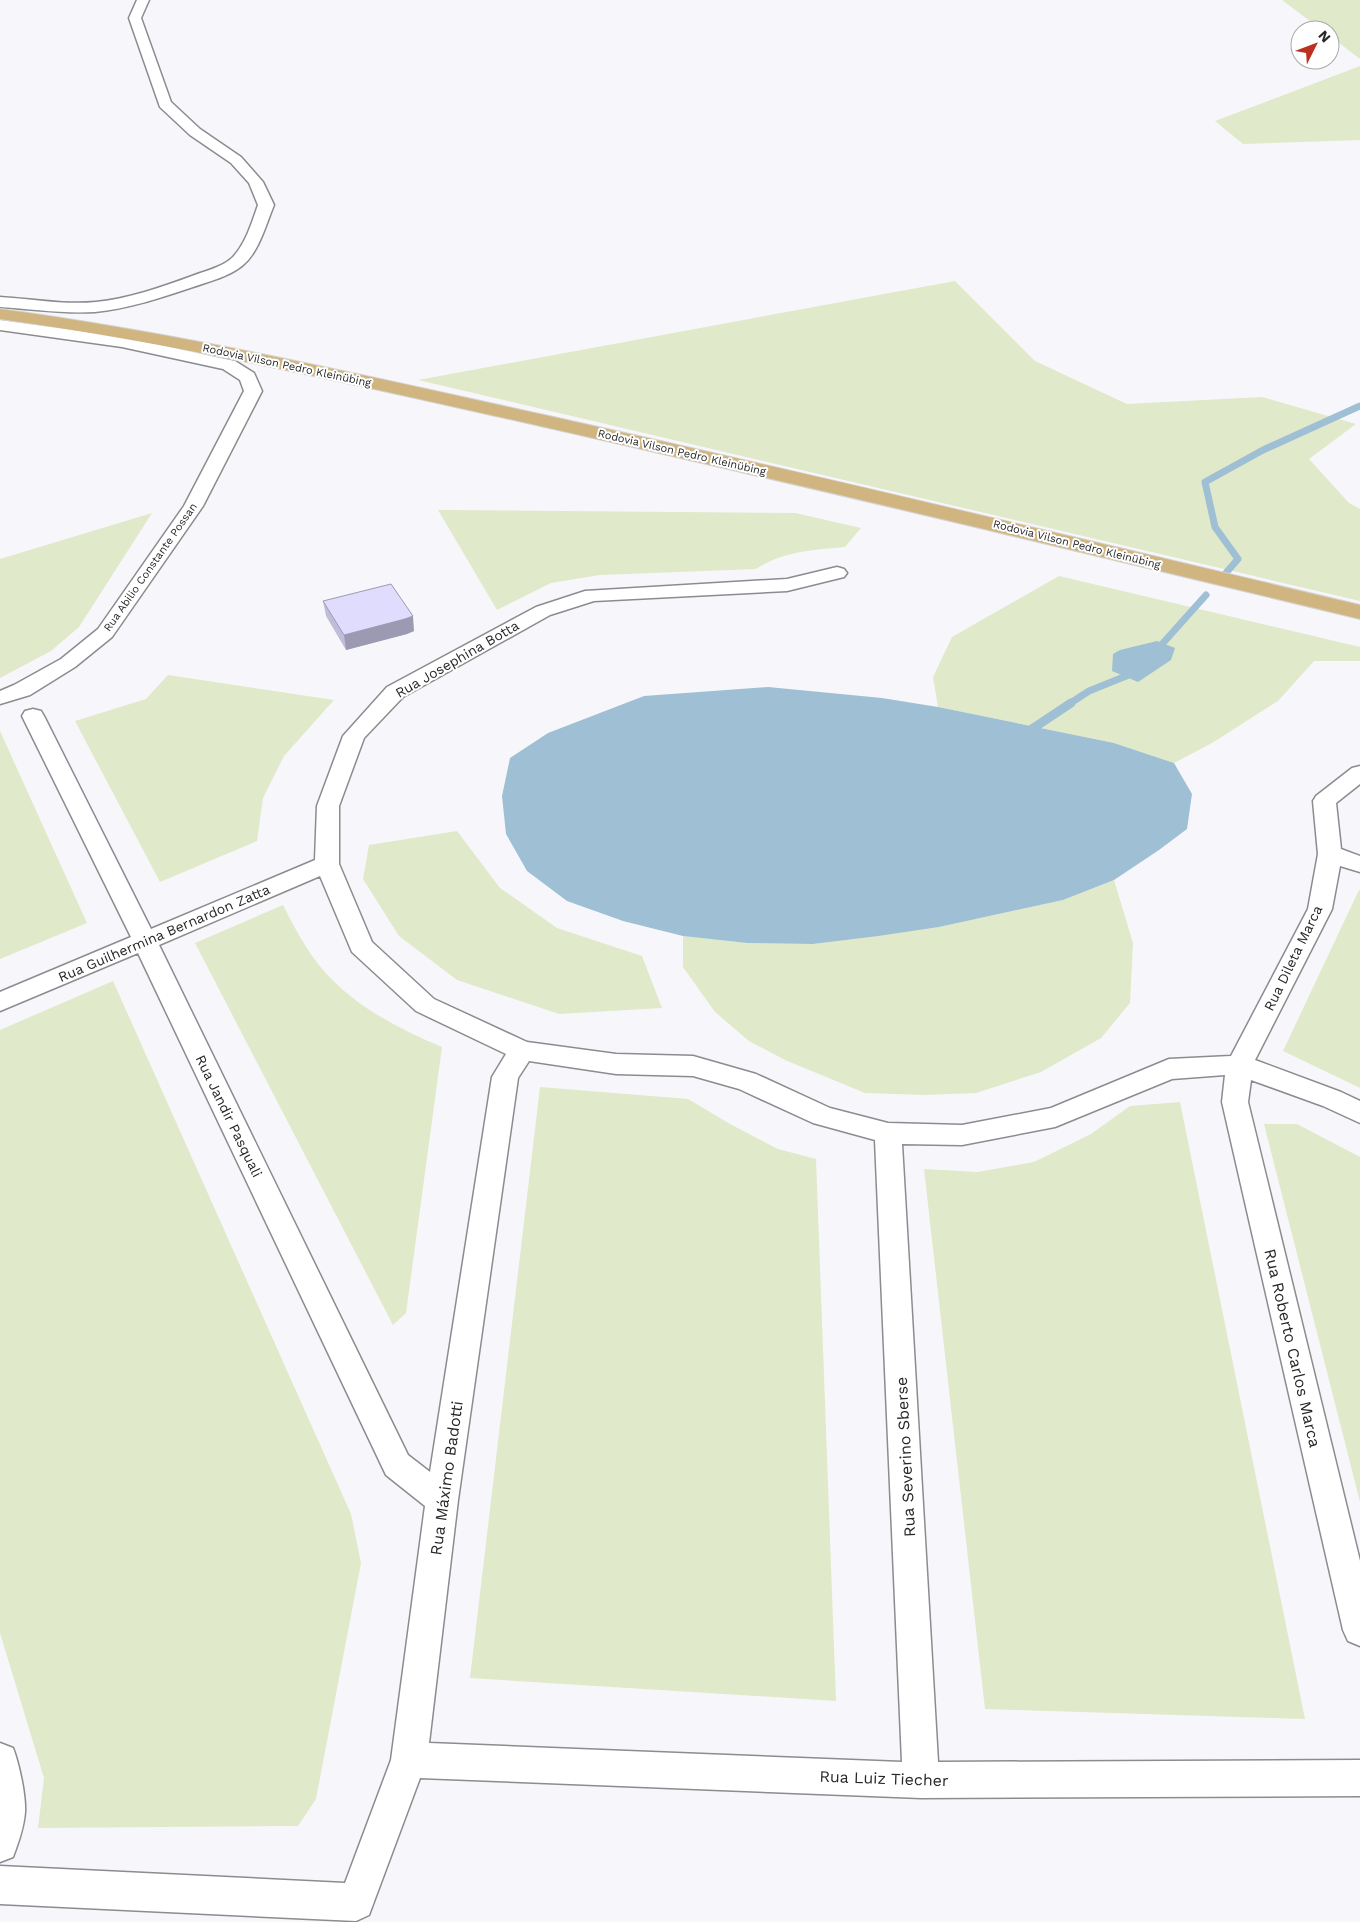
<svg xmlns="http://www.w3.org/2000/svg" width="1360" height="1922" font-family="'Work Sans',sans-serif">
	<style>
		.green { fill: #e0e9c9 }
		.water { fill: #9fbfd4 }
		.lines { fill: none; stroke-linecap: round; stroke-linejoin: round }
		.stream-far1 { stroke: #9fbfd4; stroke-width: 7 }
		.stream { stroke: #9fbfd4; stroke-width: 9 }
		.street-casing { stroke: #8b8c8f; stroke-width: 3 }
		.primary-casing { stroke: #d4d4d4; stroke-width: 2 }
		.street { fill: #fff; fill-rule: evenodd }
		.primary { fill: #d0b581; fill-rule: evenodd }
		.wall { fill: #c0bdda }
		.shaded-wall { fill: #9c9ab2 }
		.building { fill: #dfdcfe; stroke: #9c9ab2 }
		.labels { text-anchor: middle; stroke-width: 4; stroke-linejoin: round; paint-order: stroke }
		.far-street-label { font-size: 11px; fill: #272728; stroke: #fff }
		.street-label { font-size: 14px; fill: #272728; stroke: #fff }
		.near-street-label { font-size: 16px; fill: #272728; stroke: #fff }
	</style>
	<rect width="100%" height="100%" fill="#f7f7fb"/>
	<path class="green" d="M 1282,0 L 1360,0 L 1360,59 L 1330,36 L 1330,30 L 1322,30 Z
		M 1360,66 L 1360,140 L 1243,144 L 1215,121 Z
		M 955,281 L 1035,361 L 1127,404 L 1262,397 L 1356,424 L 1309,459 L 1349,503 L 1360,509 L 1360,601 L 418,380 Z
		M 438,510 L 795,513 L 861,528 L 845,547 C 812,550 784,551 756,569 L 600,575 L 551,583 L 497,610 Z
		M 152,513 L 79,627 L 51,651 L 0,678 L 0,559 Z
		M 1059,576 L 1360,647 L 1360,661 L 1314,661 L 1278,701 L 1212,743 L 1174,763 L 1114,743 L 938,707 L 933,677 L 952,637 Z
		M 168,675 L 334,700 L 284,756 L 263,798 L 257,841 L 160,882 L 75,721 L 146,699 Z
		M 0,731 L 87,923 L 0,959 Z
		M 457,831 L 500,888 L 557,928 L 642,956 L 662,1008 L 559,1014 L 457,980 L 399,936 L 363,879 L 369,845 Z
		M 1114,880 L 1133,943 L 1130,1003 L 1101,1038 L 1041,1072 L 976,1093 L 924,1095 L 865,1093 L 785,1060 L 749,1041 L 715,1012 L 683,967 L 683,936 L 747,943 L 813,944 L 939,927 L 1063,900 Z
		M 1359,890 L 1360,890 L 1360,1088 L 1283,1051 Z
		M 283,905 C 294,927 307,951 323,970 C 354,1006 399,1029 442,1047 L 406,1313 L 393,1325 L 195,943 Z
		M 113,981 L 351,1514 L 361,1563 L 316,1799 L 298,1826 L 38,1828 L 44,1778 L 0,1633 L 0,1030 Z
		M 540,1087 L 688,1099 L 730,1124 L 778,1149 L 816,1159 L 836,1701 L 470,1678 Z
		M 1180,1102 L 1305,1719 L 985,1709 L 924,1169 L 978,1172 L 1034,1162 L 1091,1134 L 1130,1106 Z
		M 1264,1124 L 1297,1124 L 1360,1157 L 1360,1502 Z"/>
	<path class="water" d="M 1157,641 L 1175,648 L 1171,660 L 1138,682 L 1112,671 L 1113,654 L 1120,650 Z
		M 768,687 L 882,698 L 938,707 L 1114,743 L 1174,763 L 1192,794 L 1187,829 L 1159,850 L 1114,880 L 1063,900 L 939,927 L 878,936 L 813,944 L 747,943 L 683,936 L 623,921 L 567,901 L 527,871 L 506,834 L 502,796 L 510,758 L 548,733 L 644,696 Z"/>
	<g class="lines">
		<path class="stream-far1" d="M 1225,574 L 1238,559 L 1215,527 L 1205,482 L 1263,450 L 1360,406
			M 1155,652 L 1206,595
			M 1069,704 L 1089,691 L 1136,672"/>
		<path class="stream" d="M 1026,733 L 1071,703"/>
		<defs>
			<path id="street" d="M 137,0 L 149,0 L 141,18 L 171,102 L 200,129 L 241,157 L 263,182 L 274,205 C 266,224 259,252 243,265 C 229,277 207,282 190,288 C 160,298 127,309 95,312 C 63,314 31,309 0,307 L 0,297 C 32,299 64,305 96,302 C 128,299 162,287 192,276 C 205,271 223,267 233,257 C 246,243 252,222 258,205 L 249,183 L 231,163 L 190,135 L 160,107 L 129,18 Z
				M 0,320 L 122,337 L 235,361 L 254,373 L 262,391 L 203,506 L 112,637 L 75,667 L 30,695 L 0,704 L 0,691 L 14,685 L 61,659 L 98,629 L 184,506 L 244,391 L 240,380 L 223,369 L 122,347 L 0,330 Z
				M 837,567 L 844,569 L 847,573 L 844,577 L 787,591 L 594,601 L 550,615 L 403,697 L 364,738 L 339,806 L 339,864 L 372,942 L 434,999 L 527,1042 L 616,1054 L 693,1056 L 756,1074 L 830,1108 L 888,1123 L 962,1125 L 1051,1108 L 1169,1059 L 1231,1056 L 1308,909 L 1318,854 L 1313,801 L 1316,796 L 1352,768 L 1360,766 L 1360,784 L 1336,803 L 1341,849 L 1360,856 L 1360,872 L 1340,866 L 1332,909 L 1255,1060 L 1341,1092 L 1360,1101 L 1360,1123 L 1323,1106 L 1251,1080 L 1248,1102 L 1360,1561 L 1360,1646 L 1348,1641 L 1343,1630 L 1222,1102 L 1225,1075 L 1172,1079 L 1055,1127 L 962,1145 L 902,1144 L 938,1762 L 1360,1760 L 1360,1796 L 921,1798 L 420,1778 L 369,1915 L 356,1921 L 0,1904 L 0,1866 L 345,1883 L 391,1760 L 425,1506 L 386,1475 L 138,953 L 0,1011 L 0,992 L 131,937 L 22,716 L 25,711 L 33,709 L 41,711 L 44,716 L 151,929 L 315,860 L 317,806 L 343,736 L 387,687 L 536,607 L 585,591 L 787,579 ZM 320,876 L 352,952 L 416,1011 L 506,1054 L 492,1077 L 430,1472 L 408,1455 L 159,945 ZM 529,1061 L 616,1074 L 693,1076 L 739,1089 L 813,1123 L 875,1140 L 902,1762 L 429,1743 L 458,1500 L 518,1078 Z
				M 0,1743 L 13,1748 C 19,1763 26,1796 25,1812 C 24,1827 18,1844 13,1857 L 0,1862 Z"/>
			<path id="primary" d="M 0,309 C 185,334 367,376 549,416 C 820,476 1090,541 1360,605 L 1360,619 C 1090,554 820,489 549,428 C 367,387 185,345 0,319 Z"/>
		</defs>
		<use href="#street" class="street-casing"/>
		<use href="#primary" class="primary-casing"/>
		<use href="#street" class="street"/>
		<use href="#primary" class="primary"/>
	</g>
	<path class="wall" d="M 323,601 L 414,631 L 407,634 L 346,650 L 326,616 Z"/>
	<path class="shaded-wall" d="M 413,616 L 414,631 L 407,634 L 346,650 L 344,635 Z"/>
	<path class="building" d="M 391,584 L 413,616 L 405,619 L 344,635 L 323,601 Z"/>
	<g class="labels">
		<g class="far-street-label">
			<text transform="translate(287 365) rotate(12)" y="4">Rodovia Vilson Pedro Kleinübing</text>
			<text transform="translate(682 452) rotate(13)" y="4">Rodovia Vilson Pedro Kleinübing</text>
			<text transform="translate(1077 544) rotate(14)" y="4">Rodovia Vilson Pedro Kleinübing</text>
			<text transform="translate(150 567) rotate(-55)" y="4">Rua Abilio Constante Possan</text>
		</g>
		<g class="street-label">
			<text transform="translate(457 659) rotate(-30)" y="5">Rua Josephina Botta</text>
			<text transform="translate(164 933) rotate(-23)" y="5">Rua Guilhermina Bernardon Zatta</text>
			<text transform="translate(1293 958) rotate(-64)" y="5">Rua Dileta Marca</text>
			<text transform="translate(229 1116) rotate(64)" y="5">Rua Jandir Pasquali</text>
		</g>
		<g class="near-street-label">
			<text transform="translate(1293 1348) rotate(77)" y="6">Rua Roberto Carlos Marca</text>
			<text transform="translate(905 1457) rotate(-93)" y="6">Rua Severino Sberse</text>
			<text transform="translate(446 1478) rotate(-82)" y="6">Rua Máximo Badotti</text>
			<text transform="translate(884 1778) rotate(2)" y="6">Rua Luiz Tiecher</text>
		</g>
	</g>
	<g transform="translate(1315 45) rotate(48)"><circle r="24" fill="#ffffff" stroke="#a9a9a9"/>
	<path d="M0-4L9 19L0 12L-9 19Z" fill="#bc2f21"/>
	<text y="-8" font-size="14" font-weight="bold" text-anchor="middle" fill="#272728">N</text>
	</g>
</svg>
